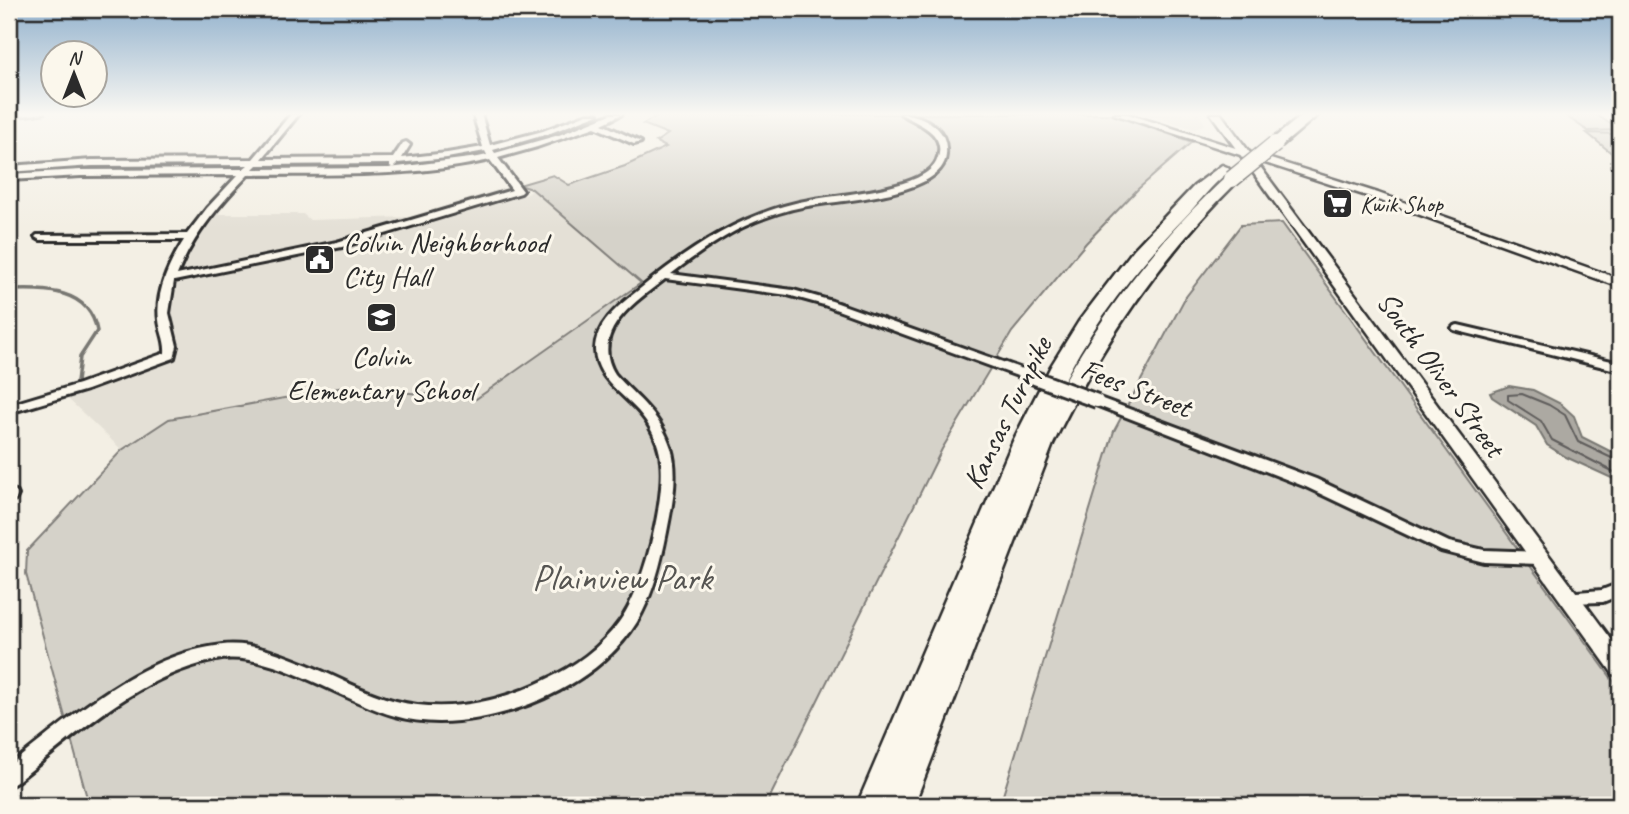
<svg xmlns="http://www.w3.org/2000/svg" width="1629" height="814" font-family="Caveat,sans-serif">
	<style>
		.built { fill: #e4e0d6 }
		.green { fill: #d5d2c9; stroke: #807e7a; stroke-width: 2 }
		.water { fill: #aca9a2; stroke: #787772; stroke-width: 2 }
		.lines { fill: none; stroke-linecap: round; stroke-linejoin: round }
		.shore { stroke: #5f5d5b; stroke-width: 2 }
		.stream-far1 { stroke: #787772; stroke-width: 2.5 }
		.stream { stroke: #787772; stroke-width: 3.5 }
		.minor-casing { stroke: #2b2b2b; stroke-width: 6 }
		.tertiary-casing { stroke: #2b2b2b; stroke-width: 5 }
		.secondary-casing { stroke: #2b2b2b; stroke-width: 5 }
		.motorway-casing { stroke: #2b2b2b; stroke-width: 5 }
		.minor { fill: #fbf7ec; fill-rule: evenodd }
		.tertiary { fill: #fbf7ec; fill-rule: evenodd }
		.secondary { fill: #fbf7ec; fill-rule: evenodd }
		.motorway { fill: #fbf7ec; fill-rule: evenodd }
		.minor-bridge-casing { stroke: #2b2b2b; stroke-width: 18; stroke-linecap: butt }
		.motorway-bridge-casing { stroke: #2b2b2b; stroke-width: 19; stroke-linecap: butt }
		.minor-bridge { stroke: #fbf7ec; stroke-width: 12 }
		.motorway-bridge { stroke: #fbf7ec; stroke-width: 16 }
		.labels { text-anchor: middle; stroke-width: 6; stroke-linejoin: round; paint-order: stroke }
		.far-poi-label { font-size: 24px; fill: #2b2b2b; stroke: #fbf7ec; text-anchor: start }
		.poi-label { font-size: 30px; fill: #2b2b2b; stroke: #fbf7ec; text-anchor: start }
		.street-label { font-size: 30px; fill: #2b2b2b; stroke: #fbf7ec }
		.near-park-label { font-size: 37px; fill: #565552; stroke: #fbf7ec }
	</style>
	<rect width="100%" height="100%" fill="#f3efe4"/>
	<filter id="ink" filterUnits="userSpaceOnUse"><feTurbulence type="fractalNoise" baseFrequency=".0143" numOctaves="2"/><feDisplacementMap in="SourceGraphic" scale="14" xChannelSelector="R" yChannelSelector="G"/><feConvolveMatrix kernelMatrix="1 2 1 2 8 2 1 2 1" color-interpolation-filters="sRGB"/></filter>
	<g filter="url(#ink)">
		<path class="built" d="M 1145,114 L 1199,114 L 1205,124 L 1194,129 Z
			M 508,187 L 507,193 L 511,197 L 526,195 L 532,189 L 642,282 L 476,399 L 344,387 L 169,419 L 122,450 L 66,397 L 169,360 L 176,355 L 180,348 L 170,311 L 173,289 L 184,255 L 212,214 L 303,214 L 310,220 L 408,217 Z"/>
		<path class="green" d="M 661,114 L 1110,114 L 1192,142 L 1138,189 L 1086,243 L 1012,332 L 942,449 L 766,805 L 89,805 L 26,574 L 27,551 L 122,450 L 169,419 L 344,387 L 476,399 L 641,283 L 532,189 L 519,185 L 553,175 L 569,185 L 625,166 L 666,147 L 656,142 L 668,134 L 643,124 Z
			M 1563,114 L 1595,114 L 1620,130 L 1588,131 Z
			M 1587,133 L 1620,134 L 1620,160 Z
			M 1282,223 L 1620,690 L 1620,805 L 1000,805 L 1114,431 L 1185,298 L 1241,225 Z"/>
		<path class="water" d="M 1509,386 L 1533,390 L 1561,404 L 1574,416 L 1582,437 L 1620,456 L 1620,482 L 1566,457 L 1547,445 L 1536,426 L 1492,397 L 1490,393 Z"/>
		<g class="lines">
			<path class="shore" d="M 1620,462 L 1578,442 L 1565,415 L 1549,405 L 1522,394 L 1508,395 L 1508,400 L 1541,421 L 1552,440 L 1620,475"/>
			<path class="stream-far1" d="M 9,119 L 45,114"/>
			<path class="stream" d="M 9,290 C 45,289 89,288 97,331 L 80,357 L 77,382"/>
			<defs>
				<path id="minor" d="M 291,114 L 299,114 L 262,159 L 393,158 L 403,143 L 406,142 L 410,145 L 402,158 L 447,153 L 483,147 L 473,114 L 481,114 L 490,145 L 543,131 L 587,114 L 598,114 L 548,134 L 493,150 L 495,153 L 559,135 L 611,114 L 622,114 L 602,124 L 641,142 L 634,144 L 595,127 L 537,147 L 498,158 L 523,191 L 521,193 L 342,247 L 174,281 L 169,313 L 177,346 L 174,358 L 87,390 L 9,413 L 9,405 L 79,384 L 165,353 C 166,341 160,331 159,320 C 155,293 170,262 184,240 L 40,240 L 35,237 L 37,235 L 187,234 L 207,208 L 238,175 L 81,176 L 9,180 L 9,174 L 81,170 L 243,169 L 248,165 L 92,166 L 9,172 L 9,166 L 92,160 L 253,159 ZM 485,151 L 487,155 L 478,157 L 389,168 L 253,169 L 257,165 L 390,164 L 390,167 L 393,168 L 398,163 L 447,158 ZM 490,160 L 512,190 L 337,242 L 177,275 C 193,235 219,205 248,175 C 329,174 411,178 490,160 Z
					M 901,114 C 914,114 925,118 935,126 C 944,134 947,143 946,155 C 943,195 844,200 814,205 C 798,207 783,211 767,217 C 732,229 701,251 671,274 L 793,290 L 832,301 L 1028,371 L 1030,374 L 1028,377 L 1020,377 L 824,305 L 788,295 L 665,279 C 635,302 589,332 615,374 C 638,400 660,413 671,448 C 679,474 672,506 667,532 C 661,563 653,595 637,622 C 601,680 524,715 458,721 C 437,723 415,722 395,716 C 341,701 271,649 216,660 C 137,676 76,735 15,783 L 9,786 L 9,766 C 70,718 142,653 223,645 C 252,642 281,654 308,665 C 337,677 365,693 396,701 C 446,714 500,702 545,680 C 574,667 601,647 619,622 C 643,591 666,499 661,461 C 660,449 655,436 649,426 C 635,399 596,384 595,350 C 595,325 618,306 636,292 C 689,248 746,210 815,199 C 843,194 926,189 937,160 C 948,133 918,124 901,114 Z
					M 1458,325 L 1620,363 L 1620,371 L 1454,330 L 1452,328 L 1454,326 Z
					M 1097,397 L 1316,479 L 1449,542 L 1484,550 L 1540,552 L 1545,554 L 1547,558 L 1545,562 L 1540,564 L 1484,562 L 1441,551 L 1306,487 L 1093,404 L 1091,401 Z
					M 11,490 L 16,491 L 18,495 L 16,499 L 9,501 L 9,491 Z
					M 1620,583 L 1620,595 L 1603,602 L 1569,603 L 1564,601 L 1561,597 L 1564,593 L 1602,590 Z"/>
				<path id="tertiary" d="M 1114,114 L 1128,114 L 1378,193 L 1620,279 L 1620,287 L 1370,197 Z"/>
				<path id="secondary" d="M 1211,114 L 1221,114 L 1620,651 L 1620,676 L 1613,674 Z"/>
				<path id="motorway" d="M 1304,114 L 1319,114 L 1280,147 L 1270,147 L 1268,144 L 1270,141 Z
					M 1222,165 L 1227,167 L 1230,170 L 1227,173 C 1211,186 1200,201 1186,216 C 1135,269 1091,325 1059,391 C 1104,310 1159,239 1227,176 L 1237,176 L 1240,179 L 1237,182 C 1159,259 1101,345 1053,444 L 914,805 L 857,805 L 1013,441 L 1051,366 L 1079,321 L 1134,249 L 1194,186 Z"/>
			</defs>
			<use href="#minor" class="minor-casing"/>
			<use href="#tertiary" class="tertiary-casing"/>
			<use href="#secondary" class="secondary-casing"/>
			<use href="#motorway" class="motorway-casing"/>
			<use href="#minor" class="minor"/>
			<use href="#tertiary" class="tertiary"/>
			<use href="#secondary" class="secondary"/>
			<use href="#motorway" class="motorway"/>
			<defs>
				<path id="minor-bridge" d="M 1024,374 L 1097,401"/>
				<path id="motorway-bridge" d="M 1232,179 L 1275,144"/>
			</defs>
			<use href="#minor-bridge" class="minor-bridge-casing"/>
			<use href="#motorway-bridge" class="motorway-bridge-casing"/>
			<use href="#minor-bridge" class="minor-bridge"/>
			<use href="#motorway-bridge" class="motorway-bridge"/>
		</g>
	</g>
	<linearGradient id="sky" x2="0" y2="1"><stop stop-color="#90b0cc"/><stop offset="0.5" stop-color="#faf8f3"/><stop offset="1" stop-color="#faf8f3" stop-opacity="0"/></linearGradient>
	<rect width="1629" height="228" fill="url(#sky)"/>
	<defs>
		<symbol id="supermarket-square" viewBox="-11 -11 22 22"><rect x="-9" y="-9" width="18" height="18" rx="4" fill="#2b2b2b" stroke="#fbf7ec"/><path d="M-6-5.5h2.5l.6 2H6L4.5 2H-2.5L-4.4-4H-6ZM-1.5 3.2a1.3 1.3 0 1 0 .1 0ZM3 3.2a1.3 1.3 0 1 0 .1 0Z" fill="#fff"/></symbol>
		<symbol id="civic-square" viewBox="-11 -11 22 22"><rect x="-9" y="-9" width="18" height="18" rx="4" fill="#2b2b2b" stroke="#fbf7ec"/><path d="M-.6-6.5H3V-4.5H.6V-3L4-1V1h2V6H-6V1h2V-1L-.6-3ZM-1.2 2.5V6h2.4V2.5Z" fill="#fff"/></symbol>
		<symbol id="school-square" viewBox="-11 -11 22 22"><rect x="-9" y="-9" width="18" height="18" rx="4" fill="#2b2b2b" stroke="#fbf7ec"/><path d="M0-5L7-2L0 1L-7-2ZM-4 1L0 2.5L4 1V4Q0 6-4 4Z" fill="#fff"/></symbol>
	</defs>
	<g fill-rule="evenodd">
		<use href="#supermarket-square" x="1320" y="186" width="35" height="35"/>
		<use href="#civic-square" x="302" y="242" width="35" height="35"/>
		<use href="#school-square" x="364" y="300" width="35" height="35"/>
	</g>
	<g class="labels">
		<g class="far-poi-label">
			<text x="1360" y="212">Kwik Shop</text>
		</g>
		<g class="poi-label">
			<text x="343" y="252">Colvin Neighborhood<tspan x="343" dy="34">City Hall</tspan></text>
			<text x="381" y="366" text-anchor="middle">Colvin<tspan x="381" dy="34">Elementary School</tspan></text>
		</g>
		<g class="street-label">
			<text transform="translate(1441 374) rotate(54)" y="10">South Oliver Street</text>
			<text transform="translate(1136 388) rotate(21)" y="10">Fees Street</text>
			<text transform="translate(1007 413) rotate(-64)" y="10">Kansas Turnpike</text>
		</g>
		<g class="near-park-label">
			<text x="622" y="590">Plainview Park</text>
		</g>
	</g>
	<rect width="1629" height="814" fill="none" stroke="#fbf7ec" stroke-width="35"/>
	<rect x="18" y="18" width="1594" height="779" fill="none" stroke="#2b2b2b" stroke-width="2.5" filter="url(#ink)"/>
	<g transform="translate(74 74)"><circle r="33" fill="#fbf7ec" stroke="#a8a59f" stroke-width="2"/>
	<path d="M0-5L12 26L0 18L-12 26Z" fill="#2b2b2b"/>
	<text y="-10" font-size="19" font-weight="bold" text-anchor="middle" fill="#2b2b2b">N</text>
	</g>
</svg>
